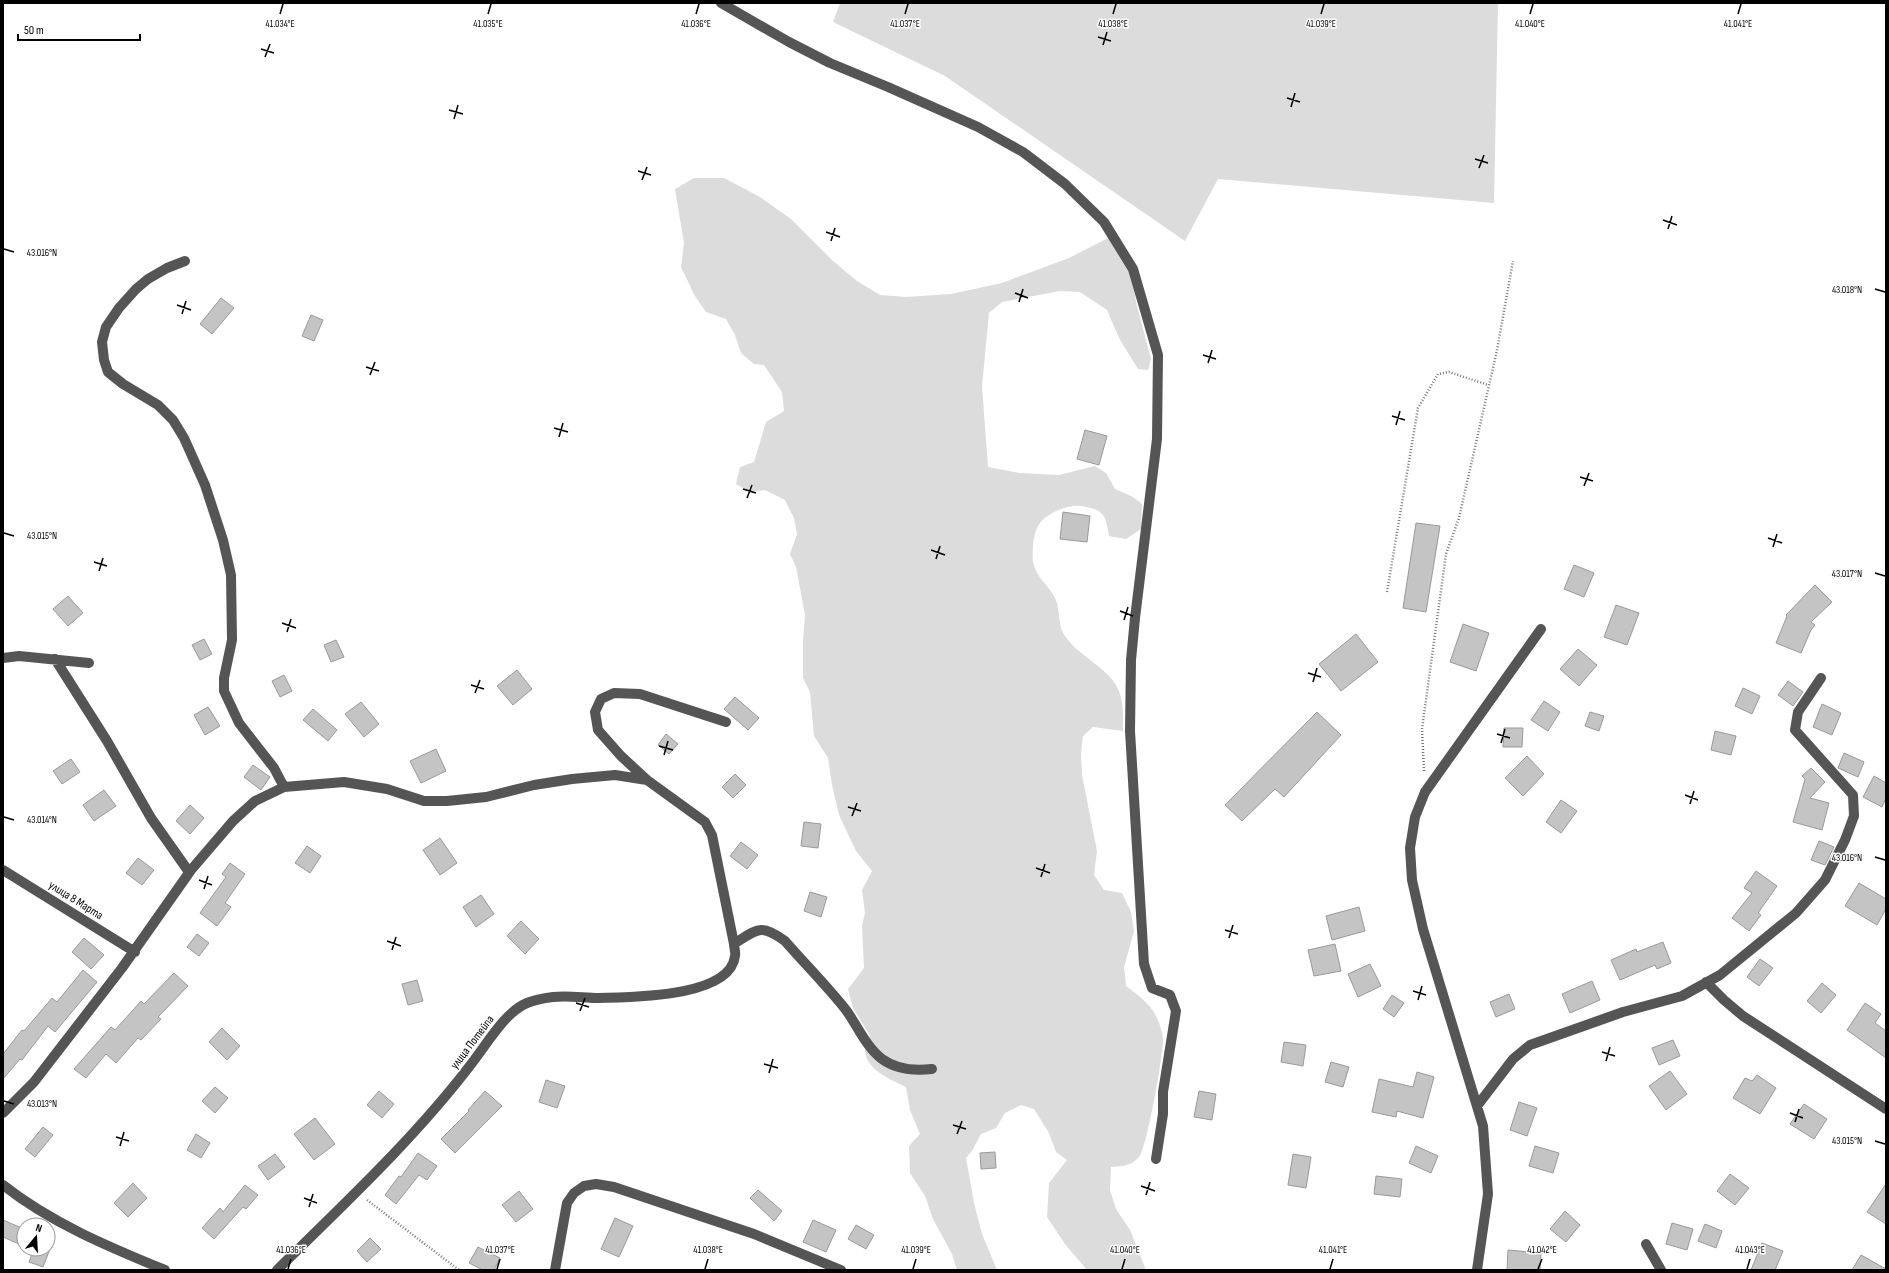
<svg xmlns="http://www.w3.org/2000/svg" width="1889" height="1273" font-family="'Sofia Sans Condensed',sans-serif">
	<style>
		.green { fill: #dcdcdc }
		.building { fill: #c4c4c4; stroke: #999 }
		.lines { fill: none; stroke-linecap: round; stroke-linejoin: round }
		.path { stroke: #777; stroke-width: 2.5; stroke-dasharray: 1 2; stroke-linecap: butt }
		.minor { stroke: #555; stroke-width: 10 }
		.ticks { fill: none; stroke: #000; stroke-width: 1.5 }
		.labels { text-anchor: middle; stroke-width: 3; stroke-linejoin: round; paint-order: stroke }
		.street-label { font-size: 12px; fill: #000; stroke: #fff }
		.ticks-label { font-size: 10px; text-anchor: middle; fill: #000; stroke: #fff; stroke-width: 3; stroke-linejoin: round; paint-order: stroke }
	</style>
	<rect width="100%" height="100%" fill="#fff"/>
	<path class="green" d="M 840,3 L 1498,3 L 1494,203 L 1218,179 L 1185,241 L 945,76 L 833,22 Z
		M 694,178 L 724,178 L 760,197 L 791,219 L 833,261 L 857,281 L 880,295 L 906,297 L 951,294 L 1002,283 L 1069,258 L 1110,237 L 1132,276 L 1136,302 L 1151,359 L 1148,370 L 1138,369 L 1119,338 L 1107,310 L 1080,292 L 1060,291 L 1002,302 L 989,313 L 982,386 L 988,467 L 1019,473 L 1059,475 L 1095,466 L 1106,473 L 1115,489 L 1133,497 L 1142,504 L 1141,529 L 1126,539 L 1109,536 C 1106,514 1103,509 1080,506 C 1068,504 1044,514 1038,526 C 1033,535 1032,552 1033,562 C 1036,578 1049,585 1055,598 C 1060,608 1058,623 1063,633 C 1075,654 1108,668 1117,687 C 1124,700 1123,716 1123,731 L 1093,727 L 1083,736 L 1081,754 L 1082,775 L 1097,851 L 1094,875 L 1104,890 L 1122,893 L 1131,912 L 1134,931 L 1124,967 L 1126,986 C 1138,995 1152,1005 1158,1020 C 1160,1025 1163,1034 1163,1040 C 1163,1056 1147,1148 1139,1157 C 1130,1167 1122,1166 1111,1167 L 1110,1190 L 1116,1209 L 1130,1230 L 1146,1270 L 1087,1270 L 1065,1244 L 1047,1217 L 1049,1183 L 1067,1160 L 1056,1152 L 1049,1133 L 1034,1109 L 1021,1105 L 1005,1113 L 996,1128 L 981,1134 L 972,1151 L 966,1158 L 974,1203 L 982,1234 L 997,1270 L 957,1270 L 952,1254 L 933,1219 L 925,1196 L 910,1173 L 909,1146 L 920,1134 L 910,1110 L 906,1087 C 892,1080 866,1070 865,1051 C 865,1046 868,1040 870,1036 L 853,1008 L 848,989 L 864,968 L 862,926 L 865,913 L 862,890 L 872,871 L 856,851 L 839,815 L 832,785 L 828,758 L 814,736 L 810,692 L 803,678 L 803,640 L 805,615 L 796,567 L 790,554 L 797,534 L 794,518 L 785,500 L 765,490 L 750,492 L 736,484 L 740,467 L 754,462 L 766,422 L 784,411 L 782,392 L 764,365 L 754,364 L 741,353 L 735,335 L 726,319 L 706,312 L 695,296 L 681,267 L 684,243 L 675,189 Z"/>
	<path class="building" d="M 221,298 L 234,308 L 212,334 L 200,324 Z
		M 311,315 L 323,320 L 314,341 L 302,336 Z
		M 1085,430 L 1107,436 L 1099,465 L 1077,459 Z
		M 1063,512 L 1090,516 L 1087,542 L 1060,539 Z
		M 1416,523 L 1440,526 L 1426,612 L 1403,608 Z
		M 1574,565 L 1594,573 L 1584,597 L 1564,589 Z
		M 1815,585 L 1832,602 L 1811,622 L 1815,625 L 1811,630 L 1801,653 L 1776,643 L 1787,616 L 1786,615 Z
		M 68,596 L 83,613 L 68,626 L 53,609 Z
		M 1616,605 L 1639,613 L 1627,645 L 1604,637 Z
		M 1463,624 L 1489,633 L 1476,671 L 1450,662 Z
		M 1356,634 L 1378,662 L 1341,691 L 1319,664 Z
		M 204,639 L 212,654 L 200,660 L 192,645 Z
		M 336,640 L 344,657 L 331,662 L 324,645 Z
		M 1578,649 L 1597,665 L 1579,686 L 1560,669 Z
		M 517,670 L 532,689 L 513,705 L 497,686 Z
		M 284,675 L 292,691 L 280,697 L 272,681 Z
		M 1788,681 L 1803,692 L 1793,706 L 1778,695 Z
		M 1743,688 L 1760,696 L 1752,714 L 1735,706 Z
		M 735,697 L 759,718 L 748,730 L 724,709 Z
		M 1544,701 L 1560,712 L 1548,731 L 1531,720 Z
		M 361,702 L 379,724 L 364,737 L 345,714 Z
		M 1822,704 L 1841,713 L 1832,735 L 1813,727 Z
		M 208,707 L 220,726 L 205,735 L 194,715 Z
		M 313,709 L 337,730 L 328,741 L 303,720 Z
		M 1317,712 L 1341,735 L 1284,797 L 1275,789 L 1242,821 L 1225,805 Z
		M 1590,712 L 1604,716 L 1599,731 L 1585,726 Z
		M 1504,728 L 1523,728 L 1522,747 L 1503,747 Z
		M 1715,731 L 1736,736 L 1731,755 L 1711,750 Z
		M 666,734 L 678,744 L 669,754 L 658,745 Z
		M 436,749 L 446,771 L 421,783 L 410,761 Z
		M 1844,753 L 1864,762 L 1858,777 L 1838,768 Z
		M 1527,756 L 1544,774 L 1523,796 L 1505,778 Z
		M 71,759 L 80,772 L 62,784 L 53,771 Z
		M 253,765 L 270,777 L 261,790 L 244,777 Z
		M 1811,768 L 1825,782 L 1810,798 L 1829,803 L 1822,830 L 1793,822 L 1805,779 L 1802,776 Z
		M 735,774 L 746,785 L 733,798 L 722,787 Z
		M 1874,776 L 1886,783 L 1886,798 L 1882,807 L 1863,797 Z
		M 104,790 L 116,806 L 94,821 L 83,805 Z
		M 1561,800 L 1577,811 L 1561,833 L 1546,822 Z
		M 190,805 L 204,818 L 190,834 L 176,821 Z
		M 804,822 L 821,824 L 818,848 L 801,846 Z
		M 440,838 L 457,863 L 440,875 L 423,850 Z
		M 1819,841 L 1834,847 L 1825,865 L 1811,860 Z
		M 741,842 L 758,855 L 747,869 L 730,856 Z
		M 307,846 L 321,856 L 310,873 L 295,863 Z
		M 138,858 L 154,870 L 142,885 L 126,873 Z
		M 230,863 L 245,874 L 225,903 L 231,907 L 217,926 L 200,913 L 226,877 L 222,874 Z
		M 1756,871 L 1777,886 L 1758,913 L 1761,915 L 1749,931 L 1732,918 L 1752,893 L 1744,888 Z
		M 1859,883 L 1886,899 L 1886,909 L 1877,925 L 1845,906 Z
		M 810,892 L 827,897 L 821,917 L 804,911 Z
		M 481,895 L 494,914 L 476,927 L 463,907 Z
		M 1359,907 L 1365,931 L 1332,940 L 1326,916 Z
		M 521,921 L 539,939 L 525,954 L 507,936 Z
		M 197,934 L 209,943 L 199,956 L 187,947 Z
		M 84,938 L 104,955 L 91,969 L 72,952 Z
		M 1663,942 L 1671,963 L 1657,969 L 1655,965 L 1620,980 L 1611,960 L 1636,949 L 1637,952 Z
		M 1335,944 L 1341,971 L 1314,976 L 1308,950 Z
		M 1760,959 L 1773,968 L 1759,986 L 1747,977 Z
		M 1370,964 L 1381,986 L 1358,997 L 1348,974 Z
		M 83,970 L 97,982 L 55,1032 L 48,1026 L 22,1060 L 20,1059 L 3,1079 L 3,1054 L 22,1030 L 24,1031 L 52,998 L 57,1002 Z
		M 174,973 L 188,986 L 158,1017 L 161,1019 L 141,1040 L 138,1038 L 116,1063 L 106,1054 L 86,1078 L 74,1069 L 111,1027 L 115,1030 L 141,1001 L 144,1004 Z
		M 417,980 L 423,1001 L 408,1005 L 402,984 Z
		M 1592,981 L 1600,1000 L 1570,1013 L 1562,994 Z
		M 1822,983 L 1836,995 L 1821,1013 L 1807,1001 Z
		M 1509,994 L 1515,1009 L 1496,1017 L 1490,1002 Z
		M 1392,995 L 1404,1003 L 1394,1017 L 1383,1009 Z
		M 1865,1003 L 1881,1014 L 1875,1023 L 1886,1031 L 1886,1058 L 1847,1030 Z
		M 222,1028 L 240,1046 L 227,1060 L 209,1042 Z
		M 1673,1040 L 1680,1056 L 1659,1065 L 1652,1048 Z
		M 1284,1042 L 1306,1045 L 1303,1066 L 1281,1062 Z
		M 1331,1062 L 1349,1067 L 1343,1087 L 1325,1082 Z
		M 1670,1071 L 1687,1094 L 1666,1110 L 1649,1086 Z
		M 1417,1072 L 1434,1077 L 1423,1118 L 1397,1111 L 1396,1117 L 1372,1112 L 1379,1079 L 1413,1087 Z
		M 1757,1075 L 1776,1088 L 1760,1114 L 1733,1098 L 1745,1078 L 1752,1081 Z
		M 546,1080 L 565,1086 L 557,1108 L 539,1102 Z
		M 215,1087 L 228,1098 L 215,1113 L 202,1101 Z
		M 379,1091 L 394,1104 L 382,1118 L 367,1105 Z
		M 485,1091 L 502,1106 L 455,1153 L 441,1139 L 469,1111 L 468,1110 Z
		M 1199,1091 L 1216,1094 L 1212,1120 L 1194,1117 Z
		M 1519,1102 L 1537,1108 L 1527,1136 L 1510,1130 Z
		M 1804,1104 L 1827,1119 L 1814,1139 L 1790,1124 Z
		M 315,1118 L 335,1144 L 314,1160 L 294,1134 Z
		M 43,1127 L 53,1135 L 35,1157 L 25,1149 Z
		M 196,1134 L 210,1143 L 201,1158 L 187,1150 Z
		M 1416,1146 L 1438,1156 L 1431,1173 L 1409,1163 Z
		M 1535,1146 L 1559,1153 L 1553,1173 L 1529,1166 Z
		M 995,1152 L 996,1168 L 981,1169 L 980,1153 Z
		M 418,1153 L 437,1166 L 427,1180 L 419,1175 L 396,1204 L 385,1195 L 399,1176 L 401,1177 Z
		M 275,1154 L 285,1167 L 268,1180 L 258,1166 Z
		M 1293,1154 L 1311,1157 L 1306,1188 L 1288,1185 Z
		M 1730,1174 L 1749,1188 L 1735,1205 L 1717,1191 Z
		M 1376,1176 L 1402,1179 L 1400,1197 L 1374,1194 Z
		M 133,1183 L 147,1198 L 128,1217 L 114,1203 Z
		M 1886,1184 L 1886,1224 L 1867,1212 Z
		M 245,1185 L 258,1195 L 246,1209 L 243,1207 L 214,1239 L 202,1228 L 220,1208 L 223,1212 Z
		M 758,1190 L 782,1211 L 774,1221 L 750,1198 Z
		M 519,1191 L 533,1209 L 516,1222 L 502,1205 Z
		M 1565,1211 L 1580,1225 L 1566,1242 L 1550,1229 Z
		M 615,1218 L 633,1226 L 619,1257 L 601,1249 Z
		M 3,1220 L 24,1229 L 19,1244 L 3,1237 Z
		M 813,1220 L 836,1230 L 826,1252 L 803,1242 Z
		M 1672,1223 L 1693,1229 L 1687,1250 L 1666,1244 Z
		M 1705,1224 L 1722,1231 L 1716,1248 L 1698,1241 Z
		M 856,1225 L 874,1235 L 866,1249 L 848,1239 Z
		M 370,1238 L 381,1249 L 367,1262 L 357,1251 Z
		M 1762,1243 L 1783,1251 L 1775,1270 L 1751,1270 Z
		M 478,1247 L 500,1258 L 494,1270 L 483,1270 L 469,1263 Z
		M 34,1249 L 50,1249 L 43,1267 L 29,1262 Z
		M 1508,1250 L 1541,1253 L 1540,1270 L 1507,1270 Z
		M 1861,1255 L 1886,1269 L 1886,1270 L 1852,1270 Z"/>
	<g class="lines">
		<path class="path" d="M 1387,592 L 1418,408 L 1438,374 L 1449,372 L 1488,385
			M 1424,771 L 1422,729 L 1446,554 L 1459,518 L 1497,350 L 1513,261
			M 367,1200 L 459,1270"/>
		<path class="minor" d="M 721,3 L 789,42 L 830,63 L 888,87 L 978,127 L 1023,152 L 1065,184 L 1104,222 L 1133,269 L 1158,355 L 1157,439 L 1135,618 L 1131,660 L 1130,731 L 1144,964 L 1152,988 L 1170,995 L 1176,1011 L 1163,1092 L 1163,1114 L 1156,1159
			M 185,261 L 167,268 L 148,279 L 136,289 L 119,308 L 106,327 L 102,342 L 104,360 L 108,372 L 123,384 L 158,405 L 173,420 L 184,438 L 205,485 L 223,540 L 231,575 L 232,640 L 224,678 L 224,691 L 239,723 L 274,768 L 284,787
			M 3,658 L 19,656 L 89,663
			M 55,659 L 107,741 L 151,818 L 189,872
			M 3,870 L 135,952
			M 734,944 C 757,929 761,923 785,941 C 805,964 827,986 846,1010 C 857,1025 866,1047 882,1059 C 897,1070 915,1071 932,1069
			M 1706,982 L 1724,1000 L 1743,1016 L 1886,1109
			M 1477,1106 L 1513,1059 L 1530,1045 L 1623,1012 L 1682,996 L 1720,975 L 1796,913 L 1825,880 L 1845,840 L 1854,816 L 1853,795 L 1795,730 L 1798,712 L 1821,678
			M 3,1113 L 34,1082 L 122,968 L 191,870 L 233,821 L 255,801 L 284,787 L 344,782 L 387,789 L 424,801 L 447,801 L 486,797 L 534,785 L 572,779 L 615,775 L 647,780
			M 3,1185 C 51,1223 109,1247 165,1270
			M 1646,1244 L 1661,1270
			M 277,1270 C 344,1204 415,1138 472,1063 C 487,1044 505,1012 527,1003 C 534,1000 545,998 553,997 C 568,995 584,998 599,998 C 630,997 730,998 735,956 C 736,953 734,948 734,944 L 712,835 L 705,822 L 647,780 L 621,756 L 598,730 L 595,712 L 601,699 L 614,693 L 640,694 L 726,722
			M 555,1270 L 567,1203 L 574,1193 L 584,1186 L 596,1184 L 614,1187 L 754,1234 L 841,1270
			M 1477,1270 L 1488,1194 L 1483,1126 L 1423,929 L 1412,880 L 1410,848 L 1415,817 L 1425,792 L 1541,629"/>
	</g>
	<path class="ticks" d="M 280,14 L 283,4M 488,14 L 491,4M 696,14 L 699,4M 905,14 L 908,4M 1113,14 L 1116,4M 1321,14 L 1324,4M 1530,14 L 1533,4M 1738,14 L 1741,4M 1098,37 L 1111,41M 1103,45 L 1107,32M 261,49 L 274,53M 265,57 L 270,44M 1287,98 L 1300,102M 1291,107 L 1295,93M 449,110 L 463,114M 454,119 L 458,105M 1475,159 L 1488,163M 1479,168 L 1484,155M 638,171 L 651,175M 642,180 L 647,167M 1663,220 L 1677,225M 1668,229 L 1672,216M 826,232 L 840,237M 831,241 L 835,228M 4,249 L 14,252M 1875,289 L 1885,292M 1015,293 L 1028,298M 1019,302 L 1023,289M 177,305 L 191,310M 182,314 L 186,301M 1203,355 L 1216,359M 1208,363 L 1212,350M 366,367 L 379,371M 370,375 L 375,362M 1392,416 L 1405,420M 1396,425 L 1400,411M 554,428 L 568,432M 559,437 L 563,423M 1580,477 L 1593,481M 1584,486 L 1589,473M 743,489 L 756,493M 747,498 L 752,485M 4,533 L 14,536M 1768,538 L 1782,543M 1773,547 L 1777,534M 931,550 L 945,555M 936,559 L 940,546M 94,562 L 107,566M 99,571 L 103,558M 1875,573 L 1885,576M 1120,611 L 1133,616M 1124,620 L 1128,607M 282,623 L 296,628M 287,632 L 291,619M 1308,673 L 1321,677M 1313,682 L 1317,668M 471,685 L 484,689M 475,693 L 480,680M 1497,734 L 1510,738M 1501,743 L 1505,729M 659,746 L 673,750M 664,755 L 668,741M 1685,795 L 1698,800M 1690,804 L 1694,791M 848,807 L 861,811M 852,816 L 857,803M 4,817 L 14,820M 1875,857 L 1885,860M 1036,868 L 1050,873M 1041,877 L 1045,864M 199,880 L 212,885M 204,889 L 208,876M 1225,930 L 1238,934M 1229,938 L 1233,925M 387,941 L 401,946M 392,950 L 396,937M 1413,991 L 1426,995M 1418,1000 L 1422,986M 576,1003 L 589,1007M 580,1011 L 585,998M 1602,1052 L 1615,1056M 1606,1061 L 1610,1047M 764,1064 L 778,1068M 769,1073 L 773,1059M 4,1101 L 14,1104M 1790,1113 L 1803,1118M 1795,1122 L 1799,1109M 953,1125 L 966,1129M 957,1134 L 962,1121M 116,1137 L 129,1141M 1875,1141 L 1885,1144M 120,1146 L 124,1132M 1141,1186 L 1155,1191M 1146,1195 L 1150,1182M 304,1198 L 317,1203M 309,1207 L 313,1194M 288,1269 L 291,1259M 497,1269 L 500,1259M 705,1269 L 708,1259M 913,1269 L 916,1259M 1122,1269 L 1125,1259M 1330,1269 L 1333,1259M 1538,1269 L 1542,1259M 1747,1269 L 1750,1259"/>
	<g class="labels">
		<g class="street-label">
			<text transform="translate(76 900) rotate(32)" y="4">улица 8 Марта</text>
			<text transform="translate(472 1042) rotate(-53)" y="4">улица Потейпа</text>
		</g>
	</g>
	<g class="ticks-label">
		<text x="280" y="27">41.034°E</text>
		<text x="488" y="27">41.035°E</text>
		<text x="696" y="27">41.036°E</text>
		<text x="905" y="27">41.037°E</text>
		<text x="1113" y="27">41.038°E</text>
		<text x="1321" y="27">41.039°E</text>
		<text x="1530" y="27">41.040°E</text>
		<text x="1738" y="27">41.041°E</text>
		<text x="42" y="256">43.016°N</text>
		<text x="1847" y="293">43.018°N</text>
		<text x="42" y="539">43.015°N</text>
		<text x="1847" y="577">43.017°N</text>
		<text x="42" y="823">43.014°N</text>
		<text x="1847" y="861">43.016°N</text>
		<text x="42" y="1107">43.013°N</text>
		<text x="1847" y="1144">43.015°N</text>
		<text x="291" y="1253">41.036°E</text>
		<text x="500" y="1253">41.037°E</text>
		<text x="708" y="1253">41.038°E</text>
		<text x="916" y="1253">41.039°E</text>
		<text x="1125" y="1253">41.040°E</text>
		<text x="1333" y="1253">41.041°E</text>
		<text x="1542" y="1253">41.042°E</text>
		<text x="1750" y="1253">41.043°E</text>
	</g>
	<rect width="1889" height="1273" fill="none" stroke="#000000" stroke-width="8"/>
	<g transform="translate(36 1237) rotate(18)"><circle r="19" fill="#ffffff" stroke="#999999"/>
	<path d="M0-3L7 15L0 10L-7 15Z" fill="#000000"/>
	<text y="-6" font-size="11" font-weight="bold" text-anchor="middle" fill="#000000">N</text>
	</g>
	<path d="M18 34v6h122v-6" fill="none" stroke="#000000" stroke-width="2"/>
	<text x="24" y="34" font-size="12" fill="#000000" stroke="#ffffff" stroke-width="3" paint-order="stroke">50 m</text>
</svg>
